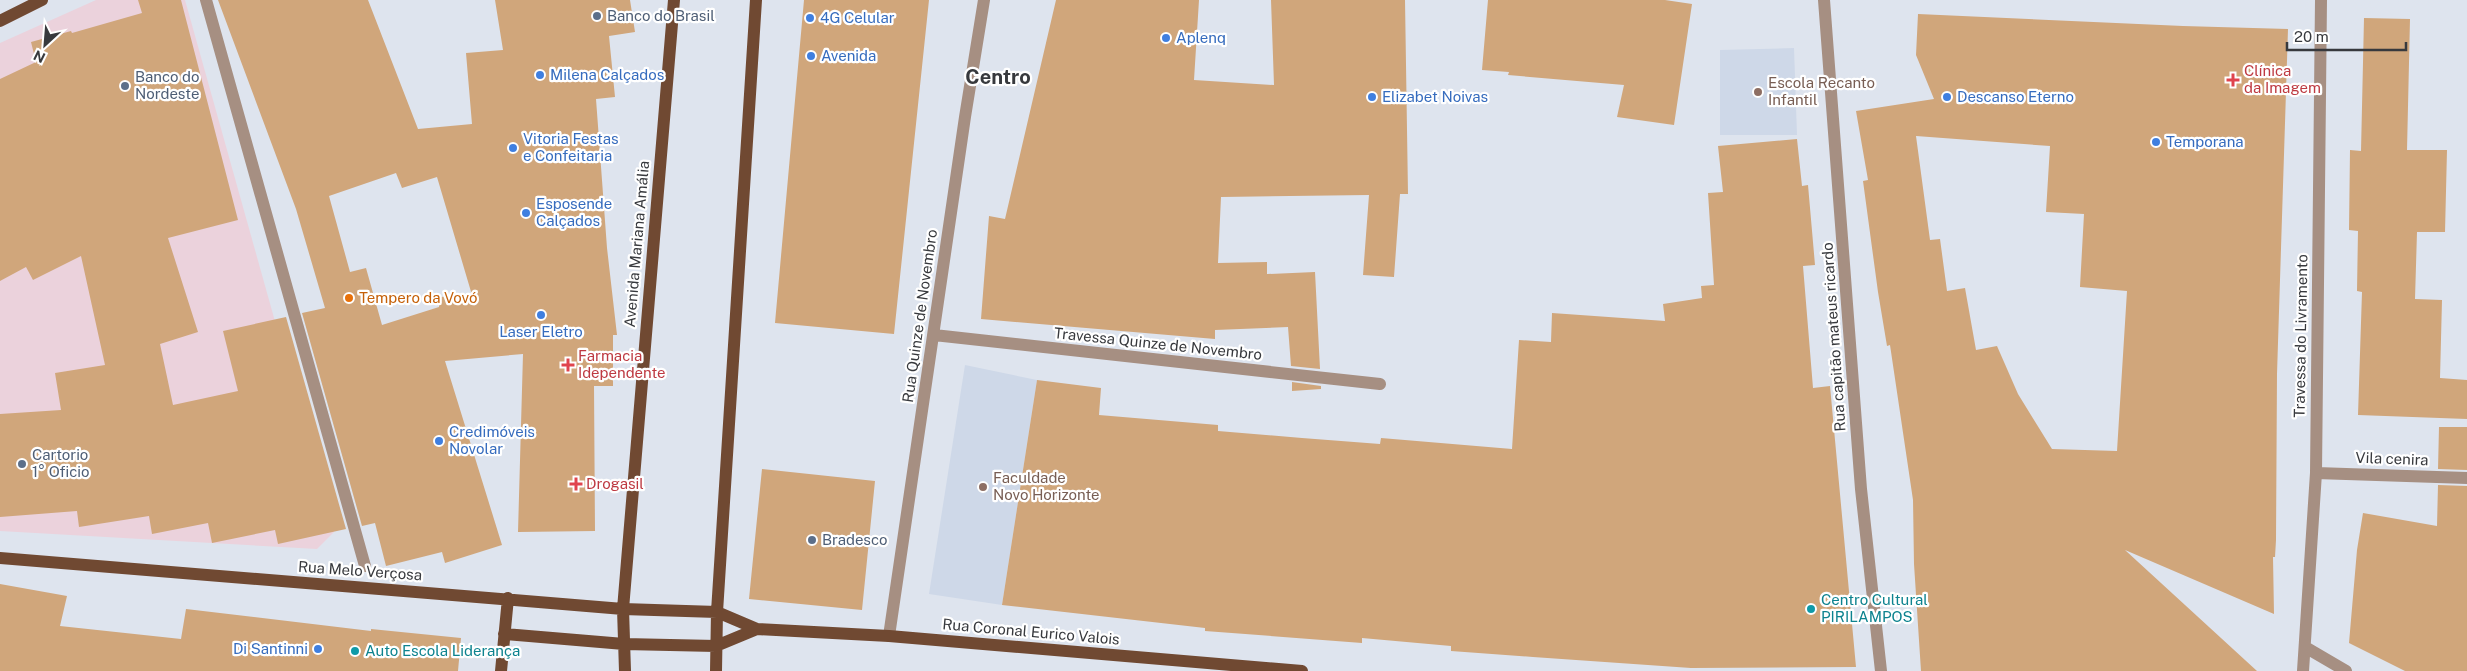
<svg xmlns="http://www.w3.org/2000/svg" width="2467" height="671" font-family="'Public Sans',sans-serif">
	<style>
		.commercial { fill: #ebd2dc }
		.built { fill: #ced8e8 }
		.building { fill: #d0a67b; fill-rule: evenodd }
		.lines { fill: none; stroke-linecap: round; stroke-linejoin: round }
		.minor { stroke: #a68f82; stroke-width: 12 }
		.major { stroke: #704932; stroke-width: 12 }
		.service-dot { fill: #5c6f8a; stroke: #fff; stroke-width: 2 }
		.shop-dot { fill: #3f7fe0; stroke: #fff; stroke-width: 2 }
		.health-dot { fill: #e0444e; stroke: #fff; stroke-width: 2 }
		.education-dot { fill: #8d6e63; stroke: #fff; stroke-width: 2 }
		.food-dot { fill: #e8710a; stroke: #fff; stroke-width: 2 }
		.culture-dot { fill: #0f9aa8; stroke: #fff; stroke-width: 2 }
		.labels { text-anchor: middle; stroke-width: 4.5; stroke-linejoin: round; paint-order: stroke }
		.service-label { font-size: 15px; fill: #4e5e75; stroke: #fff; text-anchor: start }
		.shop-label { font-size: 15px; fill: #366cbe; stroke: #fff; text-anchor: start }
		.health-label { font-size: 15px; fill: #be3a42; stroke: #fff; text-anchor: start }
		.education-label { font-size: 15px; fill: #785e54; stroke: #fff; text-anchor: start }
		.street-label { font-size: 15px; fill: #37393d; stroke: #fff }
		.food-label { font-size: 15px; fill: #c56008; stroke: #fff; text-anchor: start }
		.culture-label { font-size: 15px; fill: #0d838f; stroke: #fff; text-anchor: start }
		.district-label { font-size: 20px; font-weight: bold; fill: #37393d; stroke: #fff }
	</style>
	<rect width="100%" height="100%" fill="#dee4ee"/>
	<path class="commercial" d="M 96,0 L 185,0 L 334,532 L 317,549 L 0,531 L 0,43 Z"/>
	<path class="built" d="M 1794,48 L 1797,135 L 1720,135 L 1720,50 Z
		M 965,365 L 1037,380 L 1002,605 L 929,594 Z"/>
	<path class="building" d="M 138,0 L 181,0 L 238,220 L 168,238 L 198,332 L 160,344 L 173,405 L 238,391 L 223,331 L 286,317 L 346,529 L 278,544 L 275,530 L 212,543 L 208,523 L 152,534 L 149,516 L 79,527 L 77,511 L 0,517 L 0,414 L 61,410 L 55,373 L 105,365 L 81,256 L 33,280 L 26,267 L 0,281 L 0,79 L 36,62 L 31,42 L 71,31 L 72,33 L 142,13 Z
		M 218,0 L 368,0 L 418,129 L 472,124 L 466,53 L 503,50 L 495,0 L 630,0 L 635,32 L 609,36 L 615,97 L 596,99 L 607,248 L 617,335 L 613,335 L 613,386 L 594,386 L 595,531 L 518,532 L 523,354 L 445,361 L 502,545 L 445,563 L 442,552 L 386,566 L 375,523 L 362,526 L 302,313 L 325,308 L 296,209 ZM 396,173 L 402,188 L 437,177 L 472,295 L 439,297 L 439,307 L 382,325 L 366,268 L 350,272 L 329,196 Z
		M 804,0 L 929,0 L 894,334 L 775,323 Z
		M 1056,0 L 1199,0 L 1194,80 L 1274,85 L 1271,0 L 1405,0 L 1408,194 L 1400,194 L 1394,277 L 1363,275 L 1369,195 L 1221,197 L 1218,263 L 1267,262 L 1267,274 L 1315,272 L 1320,369 L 1291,366 L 1288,327 L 1215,330 L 1215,339 L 981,319 L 989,216 L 1005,219 Z
		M 1488,0 L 1665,0 L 1692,4 L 1674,125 L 1617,117 L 1624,85 L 1508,75 L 1509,72 L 1482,70 Z
		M 1918,14 L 2183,26 L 2288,29 L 2277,374 L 2276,540 L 2275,557 L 2273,557 L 2274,614 L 2125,550 L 2257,671 L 1921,671 L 1914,564 L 1913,500 L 1890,345 L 1887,346 L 1878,292 L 1863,181 L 1868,180 L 1856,111 L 1934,99 L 1916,55 ZM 1916,136 L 2050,146 L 2046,212 L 2084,214 L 2080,287 L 2127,291 L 2117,451 L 2052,449 L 2018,394 L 1997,346 L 1976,350 L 1965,288 L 1947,291 L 1940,239 L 1930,240 Z
		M 2364,18 L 2410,19 L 2407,150 L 2447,150 L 2445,232 L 2417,232 L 2415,299 L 2442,300 L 2440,378 L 2467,380 L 2467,419 L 2358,415 L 2362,292 L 2357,291 L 2358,231 L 2349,230 L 2350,150 L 2361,151 Z
		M 1797,139 L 1802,186 L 1808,185 L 1815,265 L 1803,266 L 1813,388 L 1830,386 L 1856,667 L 1691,668 L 1533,657 L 1451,651 L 1451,646 L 1362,638 L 1362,643 L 1205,631 L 1205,628 L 1002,605 L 1037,380 L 1101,388 L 1099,415 L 1218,425 L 1218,431 L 1302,438 L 1380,444 L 1381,438 L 1512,449 L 1519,340 L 1551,342 L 1552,313 L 1665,321 L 1663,304 L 1702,298 L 1701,286 L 1714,285 L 1708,193 L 1723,192 L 1718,146 Z
		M 1292,382 L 1321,386 L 1321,389 L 1292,391 Z
		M 2439,427 L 2467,427 L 2467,470 L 2438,469 Z
		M 762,469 L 875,481 L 862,610 L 749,599 Z
		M 2438,485 L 2467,486 L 2467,671 L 2405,671 L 2349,643 L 2357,550 L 2363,513 L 2437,526 Z
		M 0,584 L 67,596 L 60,626 L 181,639 L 186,609 L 371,631 L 371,629 L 461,638 L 458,671 L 0,671 Z"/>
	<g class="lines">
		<path class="minor" d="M 206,0 L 365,566
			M 1824,0 L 1861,489 L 1881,671
			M 934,335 L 1380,384
			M 2316,473 L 2467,478
			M 889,636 L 965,117 L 984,0
			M 2305,647 L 2346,671
			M 2303,671 L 2316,473 L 2321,0"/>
		<path class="major" d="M 0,21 L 42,0
			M 0,558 L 623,609 L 717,612 L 757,629 L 889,636 L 1302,671
			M 504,634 L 624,644 L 716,646 L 757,629
			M 501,671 L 508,598
			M 625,671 L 623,609 L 674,0
			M 716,671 L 717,612 L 756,0"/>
	</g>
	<g class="service-dot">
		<circle cx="597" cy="16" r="5"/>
		<circle cx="125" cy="86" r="5"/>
		<circle cx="22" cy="464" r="5"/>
		<circle cx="812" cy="540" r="5"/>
	</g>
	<g class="shop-dot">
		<circle cx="810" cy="18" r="5"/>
		<circle cx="1166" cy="38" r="5"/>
		<circle cx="811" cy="56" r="5"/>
		<circle cx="540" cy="75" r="5"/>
		<circle cx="1372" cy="97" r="5"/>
		<circle cx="1947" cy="97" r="5"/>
		<circle cx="2156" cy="142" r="5"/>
		<circle cx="513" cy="148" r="5"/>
		<circle cx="526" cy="213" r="5"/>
		<circle cx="541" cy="315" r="5"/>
		<circle cx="439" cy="441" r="5"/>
		<circle cx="318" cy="649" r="5"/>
	</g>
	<g class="health-dot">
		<path d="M2230.5 72.5h5v5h5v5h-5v5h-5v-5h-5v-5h5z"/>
		<path d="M565.5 357.5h5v5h5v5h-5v5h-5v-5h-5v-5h5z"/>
		<path d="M573.5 476.5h5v5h5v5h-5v5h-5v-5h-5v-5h5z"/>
	</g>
	<g class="education-dot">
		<circle cx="1758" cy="92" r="5"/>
		<circle cx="983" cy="487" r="5"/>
	</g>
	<circle class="food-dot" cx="349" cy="298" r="5"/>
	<g class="culture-dot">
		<circle cx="1811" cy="609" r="5"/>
		<circle cx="355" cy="651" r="5"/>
	</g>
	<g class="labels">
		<g class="service-label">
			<text x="607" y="21">Banco do Brasil</text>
			<text x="135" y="82">Banco do<tspan x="135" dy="17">Nordeste</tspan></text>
			<text x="32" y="460">Cartorio<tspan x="32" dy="17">1° Oficio</tspan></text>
			<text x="822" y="545">Bradesco</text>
		</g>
		<g class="shop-label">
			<text x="820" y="23">4G Celular</text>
			<text x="1176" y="43">Aplenq</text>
			<text x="821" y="61">Avenida</text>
			<text x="550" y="80">Milena Calçados</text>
			<text x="1382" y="102">Elizabet Noivas</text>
			<text x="1957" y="102">Descanso Eterno</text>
			<text x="523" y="144">Vitoria Festas<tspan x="523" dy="17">e Confeitaria</tspan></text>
			<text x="2166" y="147">Temporana</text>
			<text x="536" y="209">Esposende<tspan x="536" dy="17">Calçados</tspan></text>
			<text x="541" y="337" text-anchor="middle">Laser Eletro</text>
			<text x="449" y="437">Credimóveis<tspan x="449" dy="17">Novolar</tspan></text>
			<text x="308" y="654" text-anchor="end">Di Santinni</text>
		</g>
		<g class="health-label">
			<text x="2244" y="76">Clínica<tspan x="2244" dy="17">da Imagem</tspan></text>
			<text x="578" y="361">Farmacia<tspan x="578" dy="17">Idependente</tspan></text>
			<text x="586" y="489">Drogasil</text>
		</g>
		<g class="education-label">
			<text x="1768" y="88">Escola Recanto<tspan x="1768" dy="17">Infantil</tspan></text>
			<text x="993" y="483">Faculdade<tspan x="993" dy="17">Novo Horizonte</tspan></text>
		</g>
		<g class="street-label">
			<text transform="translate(637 244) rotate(-85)" y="5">Avenida Mariana Amália</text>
			<text transform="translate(920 316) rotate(-82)" y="5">Rua Quinze de Novembro</text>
			<text transform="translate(2301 336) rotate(-89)" y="5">Travessa do Livramento</text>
			<text transform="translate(1834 337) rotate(-94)" y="5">Rua capitão mateus ricardo</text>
			<text transform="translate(1158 344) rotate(6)" y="5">Travessa Quinze de Novembro</text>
			<text transform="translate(2392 459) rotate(2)" y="5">Vila cenira</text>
			<text transform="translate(360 571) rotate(4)" y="5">Rua Melo Verçosa</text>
			<text transform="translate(1031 632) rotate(5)" y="5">Rua Coronal Eurico Valois</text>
		</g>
		<g class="food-label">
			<text x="359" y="303">Tempero da Vovó</text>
		</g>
		<g class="culture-label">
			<text x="1821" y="605">Centro Cultural<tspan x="1821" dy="17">PIRILAMPOS</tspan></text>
			<text x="365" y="656">Auto Escola Liderança</text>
		</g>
		<g class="district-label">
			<text x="998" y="84">Centro</text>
		</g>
	</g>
	<g transform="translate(45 45) rotate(206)" stroke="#ffffff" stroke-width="4" paint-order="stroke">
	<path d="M0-4L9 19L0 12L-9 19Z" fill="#37393d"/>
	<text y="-8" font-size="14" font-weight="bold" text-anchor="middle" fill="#37393d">N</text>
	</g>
	<path d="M2287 42v8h119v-8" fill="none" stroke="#37393d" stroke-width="2.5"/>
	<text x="2294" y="42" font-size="15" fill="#37393d" stroke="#ffffff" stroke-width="4" paint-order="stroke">20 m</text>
</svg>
